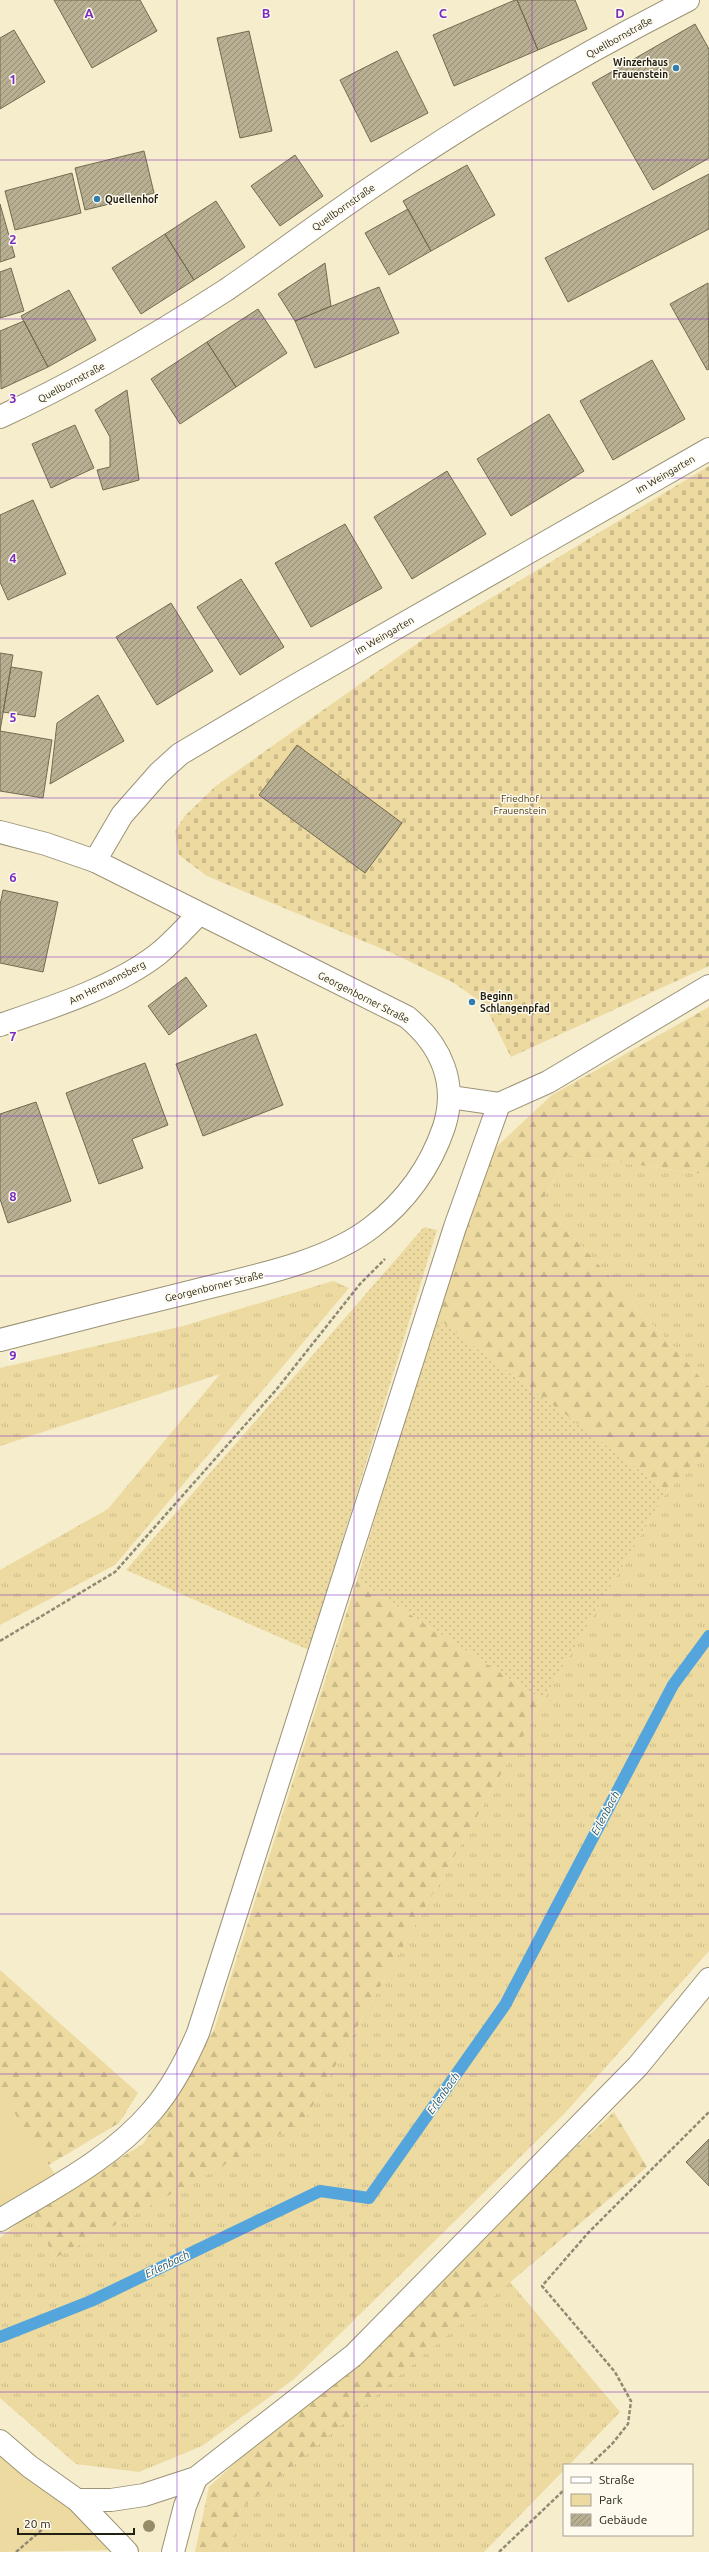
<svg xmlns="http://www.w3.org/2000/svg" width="709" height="2552" font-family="Ubuntu,sans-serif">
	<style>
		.grass { fill: url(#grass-tufts) }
		.forest { fill: url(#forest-firs) }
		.cemetery { fill: url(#cemetery-stones) }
		.park { fill: #ecdaa0 }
		.garden { fill: url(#garden-dots) }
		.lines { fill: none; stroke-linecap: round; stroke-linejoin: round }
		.stream { stroke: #55a5dd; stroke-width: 12 }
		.building { fill: url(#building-hatch); stroke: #736b4f }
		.minor-casing { stroke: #9b9376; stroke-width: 24 }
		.major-casing { stroke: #9b9376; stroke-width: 24 }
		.path { stroke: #908a73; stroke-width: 2.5; stroke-dasharray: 4 2; stroke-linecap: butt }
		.minor { stroke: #fff; stroke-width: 22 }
		.major { stroke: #fff; stroke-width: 22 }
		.tree { fill: #968c68 }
		.grid { fill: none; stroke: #7b2cbf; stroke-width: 1; stroke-opacity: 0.55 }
		.poi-dot { fill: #317db0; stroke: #fefaee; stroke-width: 1.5 }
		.labels { text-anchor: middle; stroke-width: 3; stroke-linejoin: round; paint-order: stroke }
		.street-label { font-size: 10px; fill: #211e12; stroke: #fefaee }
		.poi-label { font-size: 10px; font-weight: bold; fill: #211e12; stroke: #fefaee; text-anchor: start }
		.park-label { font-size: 10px; fill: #483d16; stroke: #fefaee }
		.water-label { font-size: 11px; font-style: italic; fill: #185379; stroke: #fefaee }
		.grid-label { font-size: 13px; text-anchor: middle; font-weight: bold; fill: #7b2cbf; stroke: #fefaee; stroke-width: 3; stroke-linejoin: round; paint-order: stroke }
	</style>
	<defs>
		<pattern id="grass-tufts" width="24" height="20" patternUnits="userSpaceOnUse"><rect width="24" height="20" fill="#ecdaa0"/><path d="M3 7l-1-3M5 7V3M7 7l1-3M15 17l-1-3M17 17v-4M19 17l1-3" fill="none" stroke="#cabb89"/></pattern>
		<pattern id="forest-firs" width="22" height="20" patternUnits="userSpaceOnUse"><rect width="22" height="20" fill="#ecdaa0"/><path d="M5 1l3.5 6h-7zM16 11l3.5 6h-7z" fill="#cabb89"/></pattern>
		<pattern id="cemetery-stones" width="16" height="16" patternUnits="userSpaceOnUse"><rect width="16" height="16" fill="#ecdaa0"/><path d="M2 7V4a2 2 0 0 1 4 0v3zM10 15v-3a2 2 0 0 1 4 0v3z" fill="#cabb89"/></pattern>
		<pattern id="garden-dots" width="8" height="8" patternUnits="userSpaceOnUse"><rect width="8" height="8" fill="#ecdaa0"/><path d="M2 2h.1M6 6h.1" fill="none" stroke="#cabb89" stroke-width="1.8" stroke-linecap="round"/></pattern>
		<pattern id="building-hatch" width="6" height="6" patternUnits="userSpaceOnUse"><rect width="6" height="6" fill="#b8af92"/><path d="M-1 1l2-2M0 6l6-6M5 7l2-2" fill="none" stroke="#958e76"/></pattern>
	</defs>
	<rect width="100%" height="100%" fill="#f6edcd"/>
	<path class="grass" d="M 567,1155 L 709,1175 L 709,1387 L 542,1202 Z
		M 333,1281 L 349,1288 L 115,1565 L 0,1625 L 0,1570 L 108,1509 L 220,1374 L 0,1446 L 0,1368 L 183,1326 Z
		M 709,1448 L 709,1951 L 565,2113 L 294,2379 L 202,2446 L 139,2472 L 76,2464 L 0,2398 L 0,2238 L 31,2213 L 55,2258 L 304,2121 L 543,1700 L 667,1491 Z
		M 510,2282 L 620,2412 L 569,2465 L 564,2465 L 564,2470 L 484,2552 L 229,2552 L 241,2509 Z"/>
	<path class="forest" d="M 709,1007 L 709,1175 L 567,1155 L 542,1202 L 709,1387 L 709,1448 L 667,1491 L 434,1316 L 492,1151 L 552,1095 Z
		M 357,1580 L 543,1700 L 304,2121 L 55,2258 L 31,2213 L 143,2144 L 214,2030 Z
		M 0,1970 L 138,2093 L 119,2123 L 0,2194 Z
		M 614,2112 L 647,2167 L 241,2509 L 229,2552 L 195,2552 L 209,2487 Z"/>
	<path class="cemetery" d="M 709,466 L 709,966 L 511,1057 L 484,1004 L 454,983 L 392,953 L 207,876 L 179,855 L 175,831 L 185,816 L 216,786 L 425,638 Z"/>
	<path class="park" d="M 0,2091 L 66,2191 L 0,2230 Z
		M 0,2435 L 116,2550 L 0,2552 Z"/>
	<path class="garden" d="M 424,1227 L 437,1230 L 309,1650 L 126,1570 Z
		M 434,1316 L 667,1491 L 543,1700 L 357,1580 Z"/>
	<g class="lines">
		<path class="stream" d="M 0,2337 L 91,2301 L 320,2191 L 369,2198 L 505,2005 L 673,1685 L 709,1636"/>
	</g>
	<path class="building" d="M 54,0 L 140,0 L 157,31 L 92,68 Z
		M 515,0 L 517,0 L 538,50 L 454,86 L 433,35 Z
		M 517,0 L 575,0 L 587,29 L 538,50 Z
		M 695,24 L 709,49 L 709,158 L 653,190 L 592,83 Z
		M 14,30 L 45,82 L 0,109 L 0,38 Z
		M 249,31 L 272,131 L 240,138 L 217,38 Z
		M 397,51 L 428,113 L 371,142 L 340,80 Z
		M 144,151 L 154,193 L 85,210 L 75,168 Z
		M 295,155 L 323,196 L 280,226 L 251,186 Z
		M 467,165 L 495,215 L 431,251 L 403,201 Z
		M 72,173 L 81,213 L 15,230 L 5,191 Z
		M 709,174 L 709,229 L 568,302 L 545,258 Z
		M 216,201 L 245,247 L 194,280 L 165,234 Z
		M 0,204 L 15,257 L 0,262 Z
		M 408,209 L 431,251 L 389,275 L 365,233 Z
		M 165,234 L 194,280 L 141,314 L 112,268 Z
		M 325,263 L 331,306 L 295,321 L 278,294 Z
		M 11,268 L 24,311 L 0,318 L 0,272 Z
		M 708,283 L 709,369 L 707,370 L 670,304 Z
		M 379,287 L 399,333 L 315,368 L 295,321 Z
		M 69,290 L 96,340 L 48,367 L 21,316 Z
		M 258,309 L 287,353 L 236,387 L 207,342 Z
		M 24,321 L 48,367 L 1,389 L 0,331 Z
		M 207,342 L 236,387 L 180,424 L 151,379 Z
		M 652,360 L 685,419 L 613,460 L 580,401 Z
		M 127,390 L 139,480 L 103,490 L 97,470 L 110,467 L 110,437 L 95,410 Z
		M 549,414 L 584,471 L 511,516 L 477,459 Z
		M 75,425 L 94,468 L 51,488 L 32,444 Z
		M 447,471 L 486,534 L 412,579 L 374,517 Z
		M 33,500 L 66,574 L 8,600 L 0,582 L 0,515 Z
		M 345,524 L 382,588 L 311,627 L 275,563 Z
		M 241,579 L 284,647 L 240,675 L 197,607 Z
		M 171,603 L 213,671 L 157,705 L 116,637 Z
		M 0,653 L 13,655 L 0,731 Z
		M 11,667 L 42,672 L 35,717 L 3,712 Z
		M 98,695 L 124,741 L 50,784 L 57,723 Z
		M 0,731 L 52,740 L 43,798 L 0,791 Z
		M 297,745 L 402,823 L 365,873 L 259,795 Z
		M 3,890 L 58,902 L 43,972 L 0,963 L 0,905 Z
		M 186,977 L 207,1006 L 169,1035 L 148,1006 Z
		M 256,1034 L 283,1105 L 203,1136 L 176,1064 Z
		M 145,1063 L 168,1125 L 132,1139 L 143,1168 L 99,1184 L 66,1093 Z
		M 36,1102 L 71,1201 L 8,1223 L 0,1199 L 0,1114 Z
		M 709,2139 L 709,2186 L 686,2162 Z"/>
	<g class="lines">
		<defs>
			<path id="minor" d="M 95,861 L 122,815 L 159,773 L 180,754 L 293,687 L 709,449
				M 0,1025 C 50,1008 116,987 158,954 C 173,942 186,927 199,914
				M 450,1097 L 499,1104 L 548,1082 L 709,986
				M 0,2220 C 53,2188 111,2159 152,2111 C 172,2088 186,2061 198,2033 L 455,1227 L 499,1104
				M 0,2441 L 29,2466 L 77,2500 L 127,2552
				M 77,2500 L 111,2500 L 144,2495 L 196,2478 L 354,2355 L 638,2066 L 709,1979
				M 173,2552 L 185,2506 L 196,2478"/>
			<path id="major" d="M 0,417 C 79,381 153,337 226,290 C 276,256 324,219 375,185 C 475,117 580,55 688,0
				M 0,832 L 46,844 L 95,861 L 407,1017 C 441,1045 458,1083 444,1127 C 430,1168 406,1201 372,1227 C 326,1263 249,1277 194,1291 C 129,1307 65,1323 0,1340"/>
		</defs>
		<use href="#minor" class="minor-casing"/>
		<use href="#major" class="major-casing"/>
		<path class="path" d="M 0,1641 L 115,1572 L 276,1390 L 360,1284 L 385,1259
			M 590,2465 L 612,2444 L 628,2424 L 631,2401 L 615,2372 L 542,2286 L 588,2233 L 709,2112
			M 16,2552 L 52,2521
			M 499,2552 L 564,2490"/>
		<use href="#minor" class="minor"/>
		<use href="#major" class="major"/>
	</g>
	<circle class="tree" cx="149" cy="2526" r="6"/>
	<path class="grid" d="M 177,0 L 177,2552M 354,0 L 354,2552M 532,0 L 532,2552M 0,160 L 709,160M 0,319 L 709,319M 0,478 L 709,478M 0,638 L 709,638M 0,798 L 709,798M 0,957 L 709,957M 0,1116 L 709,1116M 0,1276 L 709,1276M 0,1436 L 709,1436M 0,1595 L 709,1595M 0,1754 L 709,1754M 0,1914 L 709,1914M 0,2074 L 709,2074M 0,2233 L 709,2233M 0,2392 L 709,2392"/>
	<g class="poi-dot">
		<circle cx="676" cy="68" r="4"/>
		<circle cx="97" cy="199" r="4"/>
		<circle cx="472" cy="1002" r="4"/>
	</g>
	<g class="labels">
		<g class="street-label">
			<text transform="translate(619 37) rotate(-29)" y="4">Quellbornstraße</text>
			<text transform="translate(343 207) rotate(-35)" y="4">Quellbornstraße</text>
			<text transform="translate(71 382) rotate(-28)" y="4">Quellbornstraße</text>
			<text transform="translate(665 474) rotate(-30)" y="4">Im Weingarten</text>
			<text transform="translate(384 635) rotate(-30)" y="4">Im Weingarten</text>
			<text transform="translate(107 982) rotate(-27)" y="4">Am Hermannsberg</text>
			<text transform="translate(364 997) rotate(27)" y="4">Georgenborner Straße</text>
			<text transform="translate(214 1286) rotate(-14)" y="4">Georgenborner Straße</text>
		</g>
		<g class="poi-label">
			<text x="668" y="66" text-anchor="end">Winzerhaus<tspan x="668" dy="12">Frauenstein</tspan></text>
			<text x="105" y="203">Quellenhof</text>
			<text x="480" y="1000">Beginn<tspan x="480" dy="12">Schlangenpfad</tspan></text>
		</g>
		<g class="park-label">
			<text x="520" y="802">Friedhof<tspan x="520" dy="12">Frauenstein</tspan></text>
		</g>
		<g class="water-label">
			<text transform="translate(605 1813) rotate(-62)" y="4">Erlenbach</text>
			<text transform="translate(443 2093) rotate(-55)" y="4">Erlenbach</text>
			<text transform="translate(167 2264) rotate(-26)" y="4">Erlenbach</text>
		</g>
	</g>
	<g class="grid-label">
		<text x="89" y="18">A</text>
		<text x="266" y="18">B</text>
		<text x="443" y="18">C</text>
		<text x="620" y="18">D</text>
		<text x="13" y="84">1</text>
		<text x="13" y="244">2</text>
		<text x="13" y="403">3</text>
		<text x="13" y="563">4</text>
		<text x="13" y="722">5</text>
		<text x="13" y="882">6</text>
		<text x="13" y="1041">7</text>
		<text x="13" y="1201">8</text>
		<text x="13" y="1360">9</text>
	</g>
	<rect x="563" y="2464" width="130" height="72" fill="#fefaee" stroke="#a6a296"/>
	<rect x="571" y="2477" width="20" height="6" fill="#ffffff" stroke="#a6a296"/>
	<text x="599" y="2484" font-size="12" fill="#211e12">Straße</text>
	<rect x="571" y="2494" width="20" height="12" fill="#ecdaa0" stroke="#a6a296"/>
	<text x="599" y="2504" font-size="12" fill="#211e12">Park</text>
	<rect x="571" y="2514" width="20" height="12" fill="url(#building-hatch)" stroke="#a6a296"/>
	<text x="599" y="2524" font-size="12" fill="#211e12">Gebäude</text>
	<path d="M18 2528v6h116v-6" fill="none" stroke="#211e12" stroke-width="2"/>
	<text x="24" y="2528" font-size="12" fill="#211e12" stroke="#fefaee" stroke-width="3" paint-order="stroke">20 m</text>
</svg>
